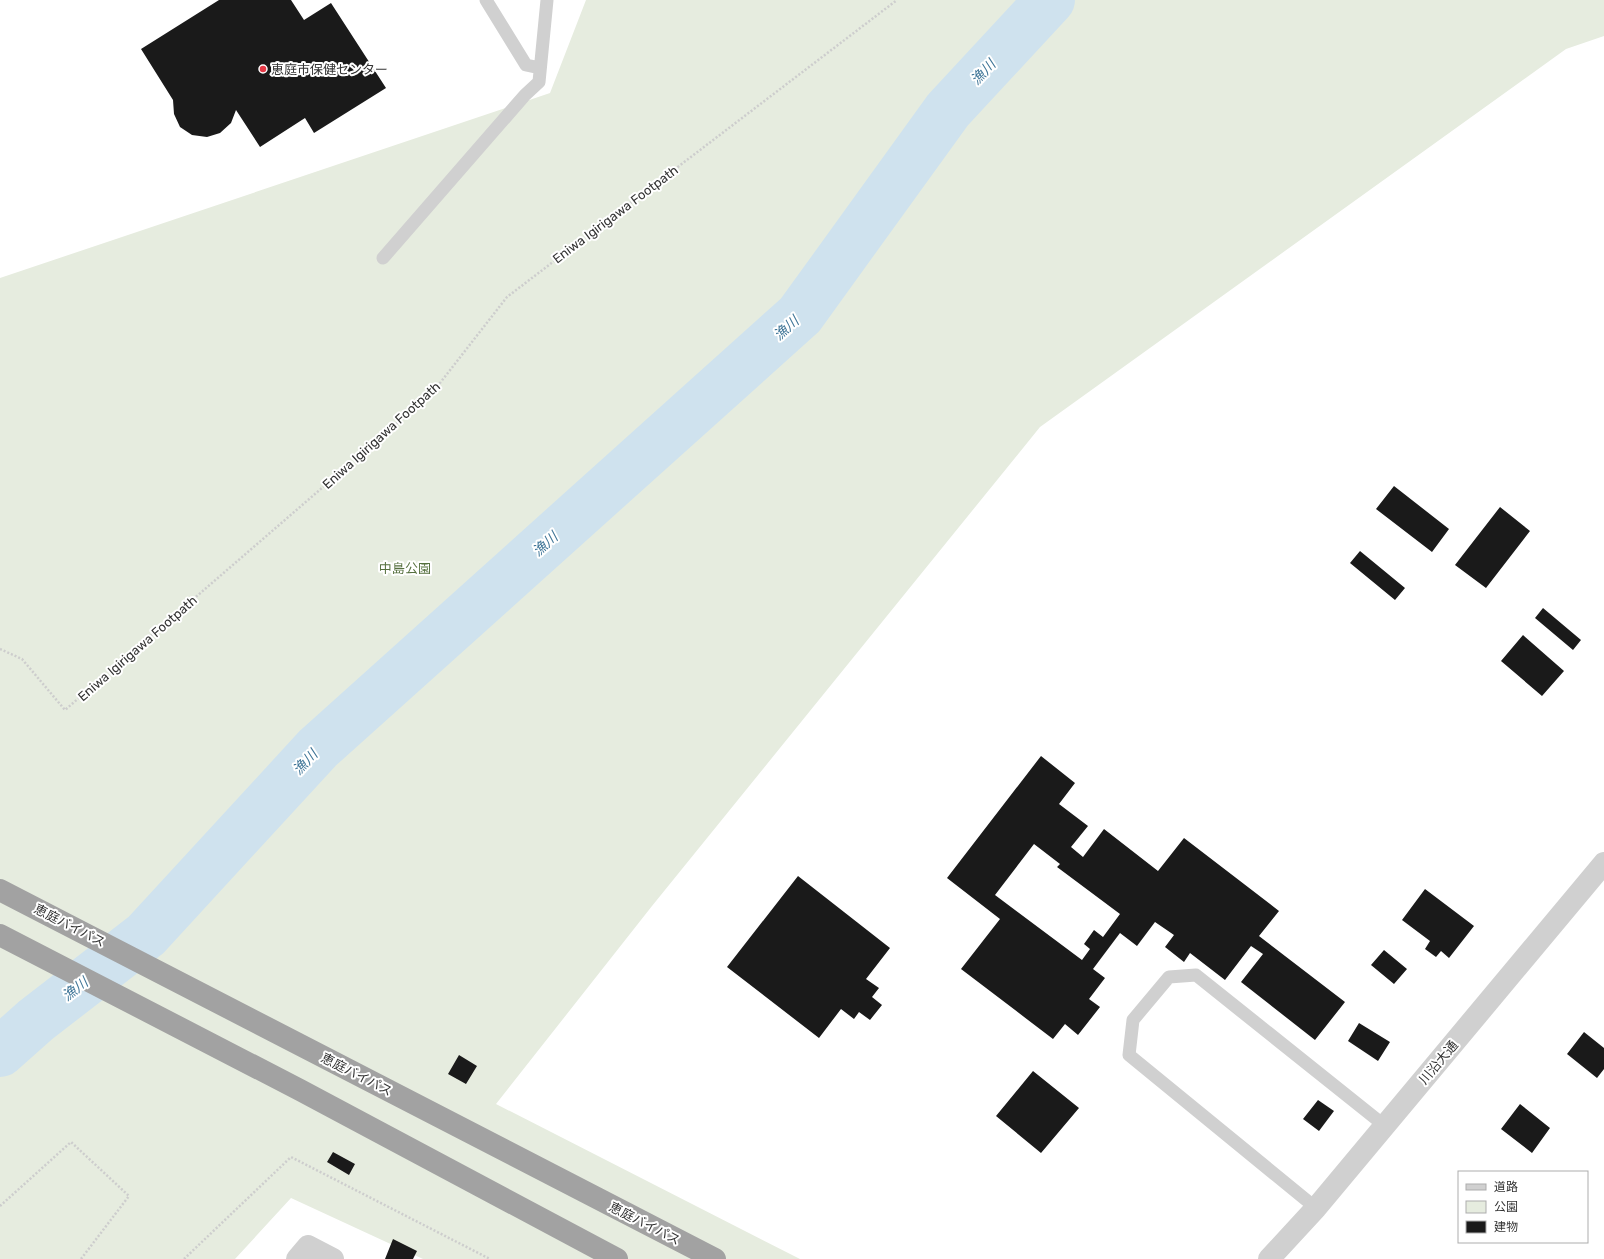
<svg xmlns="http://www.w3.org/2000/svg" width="1604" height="1259" font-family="Rubik,'Noto Sans JP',sans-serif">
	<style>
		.green { fill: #e6ecdf }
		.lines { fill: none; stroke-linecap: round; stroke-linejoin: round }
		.river { stroke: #cfe2ee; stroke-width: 50 }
		.building { fill: #1a1a1a; fill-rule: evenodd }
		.path { stroke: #cdcdcd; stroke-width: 2.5; stroke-dasharray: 2 2; stroke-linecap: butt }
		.service { stroke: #d0d0d0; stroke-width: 13 }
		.minor { stroke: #d0d0d0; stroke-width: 22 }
		.tertiary { stroke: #d0d0d0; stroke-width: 22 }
		.trunk { stroke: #a2a2a2; stroke-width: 22 }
		.poi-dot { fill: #e63946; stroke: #fff; stroke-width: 1.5 }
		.labels { text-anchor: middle; stroke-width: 4; stroke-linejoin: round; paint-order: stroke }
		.poi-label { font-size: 13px; fill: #333; stroke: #fff; text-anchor: start }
		.street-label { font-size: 13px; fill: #333; stroke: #fff }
		.park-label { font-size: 13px; fill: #56703f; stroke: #fff }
		.water-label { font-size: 14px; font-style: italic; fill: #3f7597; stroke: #fff }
	</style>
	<rect width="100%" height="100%" fill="#fff"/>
	<path class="green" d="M 586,0 L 1604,0 L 1604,36 L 1566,49 L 1040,427 L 652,906 L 496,1104 L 800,1259 L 423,1259 L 291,1198 L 235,1259 L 0,1259 L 0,278 L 550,93 Z"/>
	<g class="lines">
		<path class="river" d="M 0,1052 L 36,1020 L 146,935 L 318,748 L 800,315 L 948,110 L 1050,0"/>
	</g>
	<path class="building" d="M 219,0 L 291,0 L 304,20 L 331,3 L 386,88 L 314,133 L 305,118 L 260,147 L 236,110 L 231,123 L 220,133 L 207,137 L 192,135 L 180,127 L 174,114 L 173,100 L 141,49 Z
		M 1394,486 L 1449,529 L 1432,552 L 1376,509 Z
		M 1500,507 L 1530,531 L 1486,588 L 1455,565 Z
		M 1360,551 L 1405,588 L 1395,600 L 1350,563 Z
		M 1543,608 L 1581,640 L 1573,650 L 1535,618 Z
		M 1523,635 L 1564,671 L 1542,696 L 1501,661 Z
		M 1041,756 L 1075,783 L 1059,804 L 1088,826 L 1071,847 L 1083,857 L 1104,829 L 1158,871 L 1184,838 L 1279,911 L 1259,936 L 1345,1002 L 1315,1040 L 1241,982 L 1263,954 L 1251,946 L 1225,980 L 1190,953 L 1184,962 L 1165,947 L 1174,935 L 1155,922 L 1137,946 L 1120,933 L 1093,969 L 1105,978 L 1089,999 L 1100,1007 L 1078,1035 L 1065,1024 L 1053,1039 L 961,969 L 1000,919 L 947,878 ZM 1034,844 L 1060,864 L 1057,867 L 1120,914 L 1103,937 L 1094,930 L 1084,944 L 1090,949 L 1082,960 L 995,895 Z
		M 798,876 L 890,948 L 866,979 L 879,988 L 872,997 L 882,1005 L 870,1020 L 859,1012 L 854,1019 L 841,1009 L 819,1038 L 727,967 Z
		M 1425,889 L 1474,926 L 1449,958 L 1441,951 L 1436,957 L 1425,949 L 1430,941 L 1402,920 Z
		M 1384,950 L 1407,969 L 1394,984 L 1371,965 Z
		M 1359,1023 L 1390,1042 L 1378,1061 L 1348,1041 Z
		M 1584,1032 L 1604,1048 L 1604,1069 L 1597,1078 L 1567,1054 Z
		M 459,1055 L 477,1066 L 466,1084 L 448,1074 Z
		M 1033,1071 L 1079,1108 L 1041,1153 L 996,1116 Z
		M 1318,1100 L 1334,1111 L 1319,1131 L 1303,1119 Z
		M 1520,1104 L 1550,1128 L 1532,1153 L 1501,1129 Z
		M 333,1152 L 355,1164 L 349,1175 L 327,1162 Z
		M 393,1239 L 417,1251 L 413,1259 L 385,1259 Z"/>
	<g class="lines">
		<path class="path" d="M 0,649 L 22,659 L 65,710 L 433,392 L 507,297 L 897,0
			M 0,1206 L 71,1142 L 129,1196 L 81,1259
			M 184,1259 L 291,1157 L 490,1259"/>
		<path class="service" d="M 486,0 L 526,65 L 540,68
			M 383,258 L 525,95 L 539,82 L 547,0
			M 1316,1208 L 1129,1055 L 1133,1020 L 1169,977 L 1196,975 L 1385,1126"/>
		<path class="minor" d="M 297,1259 L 308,1246 L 333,1259"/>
		<path class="tertiary" d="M 1269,1259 L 1316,1208 L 1604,863"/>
		<path class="trunk" d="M 0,890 L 715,1259
			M 0,935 L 300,1090 L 617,1259"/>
	</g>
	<circle class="poi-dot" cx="263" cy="69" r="4"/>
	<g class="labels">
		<g class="poi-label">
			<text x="271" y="74">恵庭市保健センター</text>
		</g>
		<g class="street-label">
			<text transform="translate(615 214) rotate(-37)" y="5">Eniwa Igirigawa Footpath</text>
			<text transform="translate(381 435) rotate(-42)" y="5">Eniwa Igirigawa Footpath</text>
			<text transform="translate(137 648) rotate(-41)" y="5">Eniwa Igirigawa Footpath</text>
			<text transform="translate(70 925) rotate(27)" y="5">恵庭バイパス</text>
			<text transform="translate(1438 1062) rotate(-50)" y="5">川沿大通</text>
			<text transform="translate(357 1074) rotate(27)" y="5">恵庭バイパス</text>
			<text transform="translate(645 1223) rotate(27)" y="5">恵庭バイパス</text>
		</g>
		<g class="park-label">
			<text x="405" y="573">中島公園</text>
		</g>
		<g class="water-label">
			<text transform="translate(983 72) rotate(-47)" y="5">漁川</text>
			<text transform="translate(786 328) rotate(-42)" y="5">漁川</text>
			<text transform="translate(545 544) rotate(-42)" y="5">漁川</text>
			<text transform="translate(305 762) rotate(-47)" y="5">漁川</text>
			<text transform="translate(75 989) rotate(-38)" y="5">漁川</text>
		</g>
	</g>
	<rect x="1458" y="1171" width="130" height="72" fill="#ffffff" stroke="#adadad"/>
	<rect x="1466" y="1184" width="20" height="6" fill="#d0d0d0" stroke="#adadad"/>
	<text x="1494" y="1191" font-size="12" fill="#333333">道路</text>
	<rect x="1466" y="1201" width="20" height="12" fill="#e6ecdf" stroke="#adadad"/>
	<text x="1494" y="1211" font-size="12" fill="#333333">公園</text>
	<rect x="1466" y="1221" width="20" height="12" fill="#1a1a1a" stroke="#adadad"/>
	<text x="1494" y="1231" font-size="12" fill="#333333">建物</text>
</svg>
